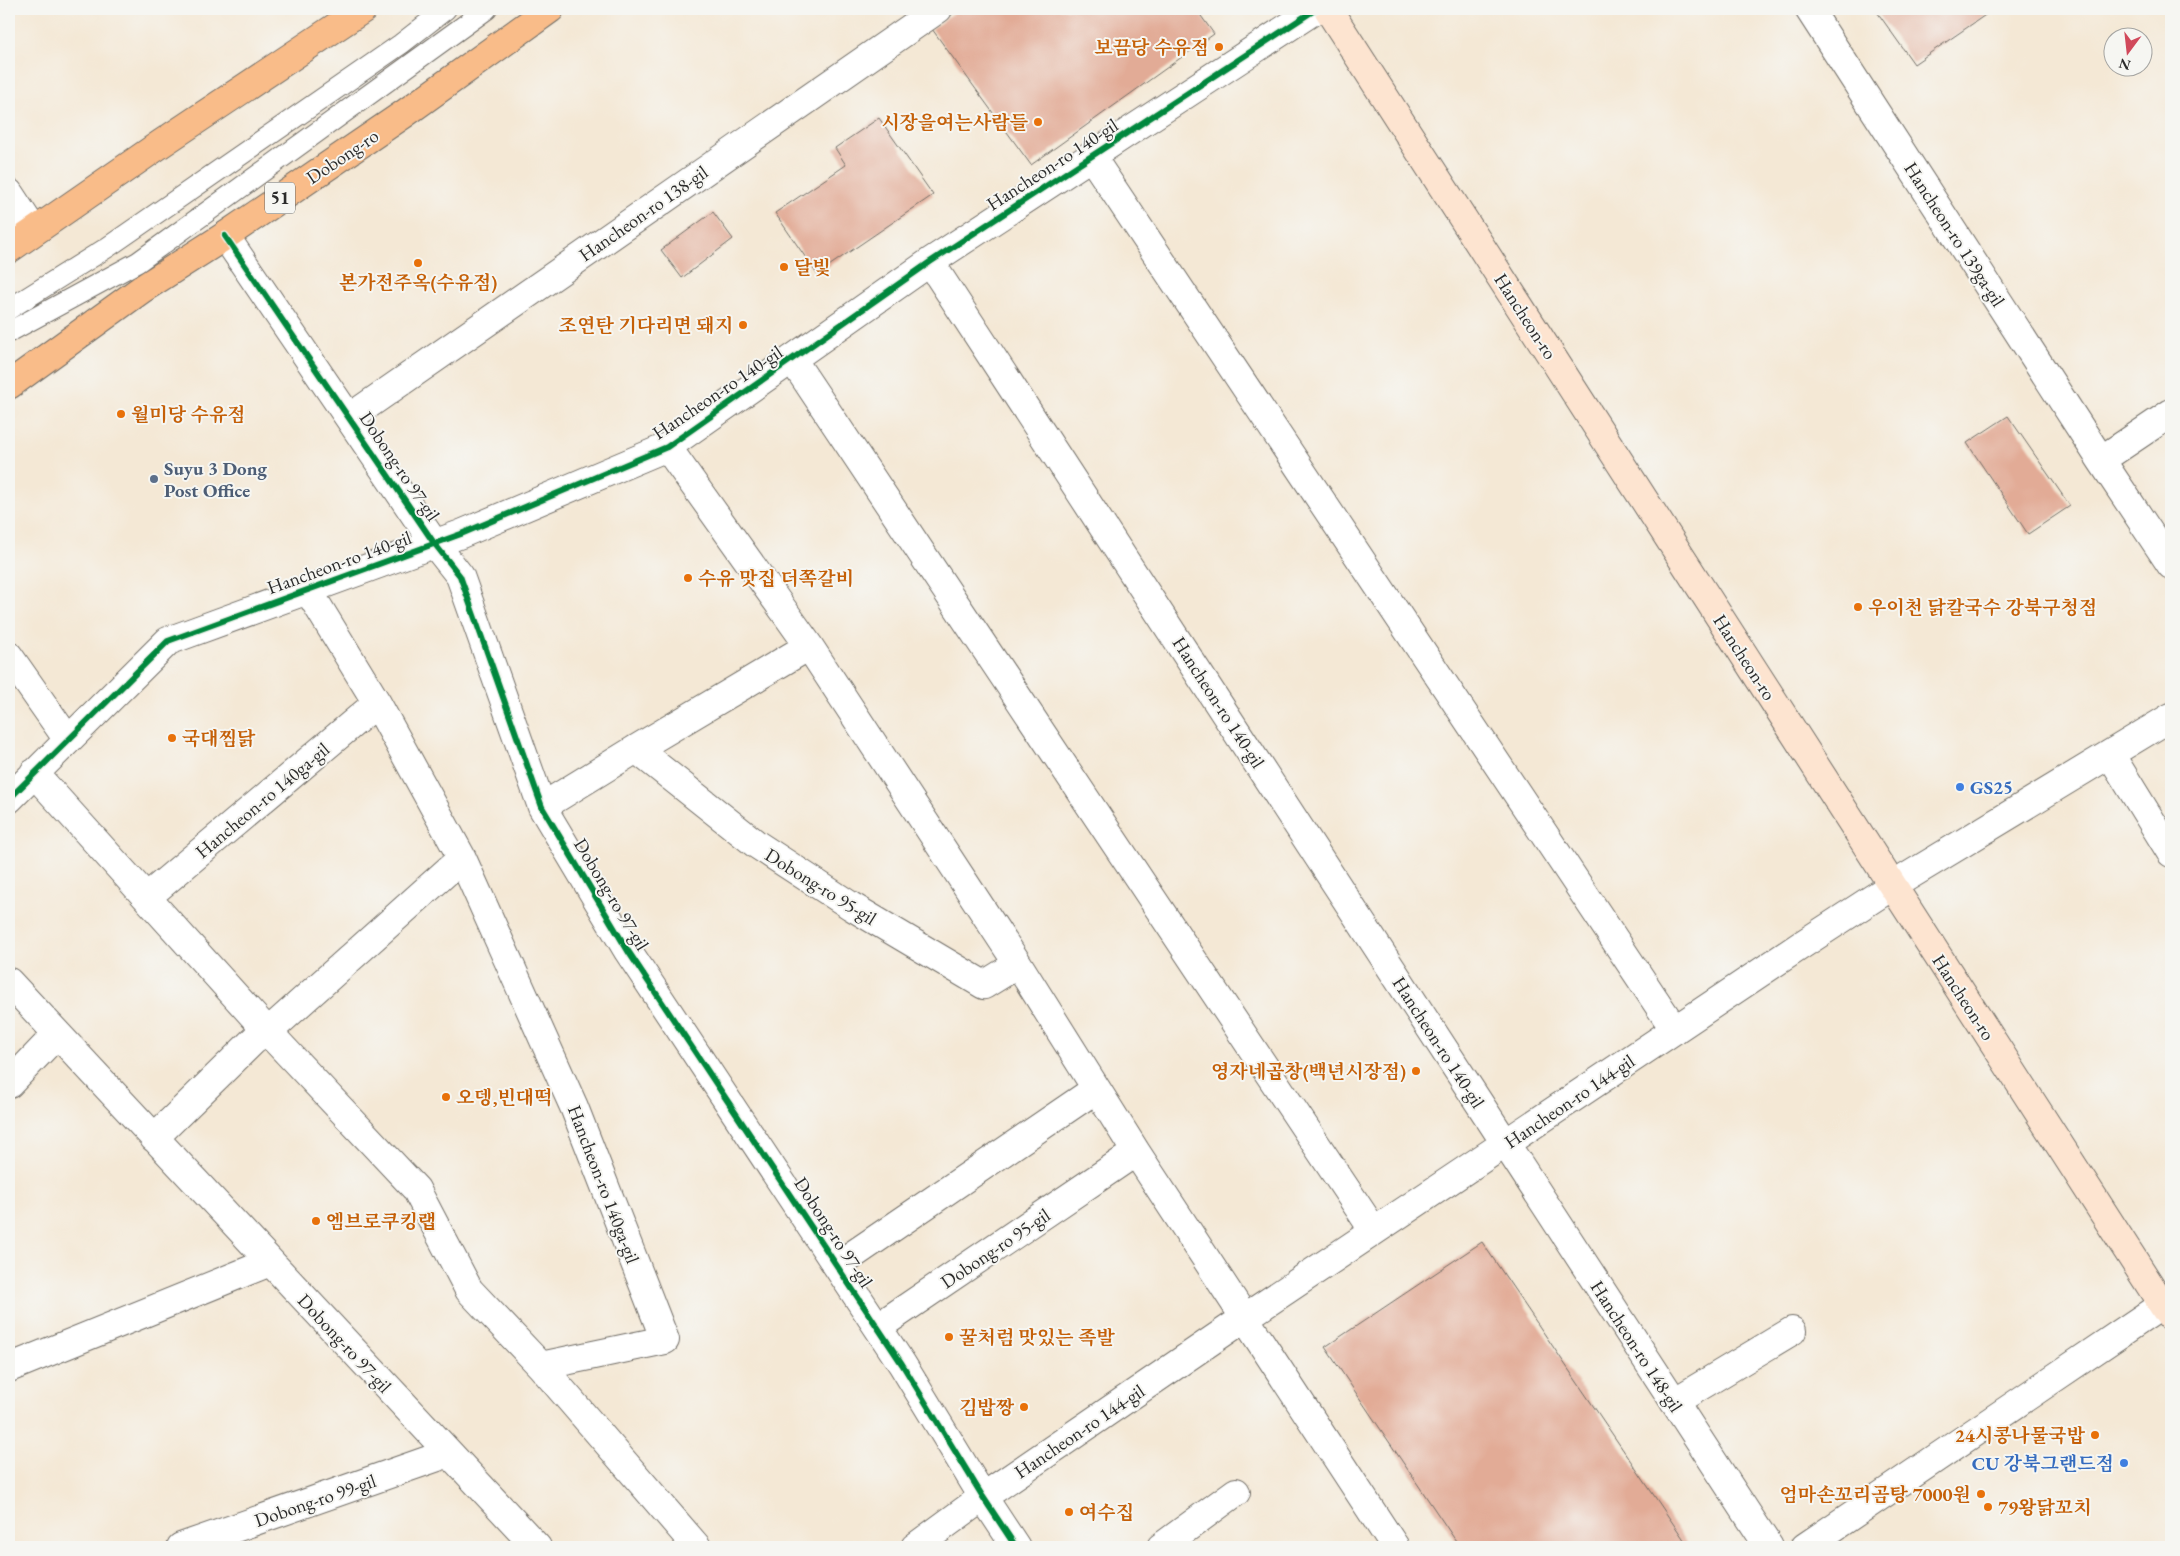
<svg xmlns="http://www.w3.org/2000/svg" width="2180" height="1556" font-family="'EB Garamond','Noto Serif KR',serif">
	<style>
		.building { fill: #e2ab96 }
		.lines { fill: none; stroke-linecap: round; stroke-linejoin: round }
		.lane-casing { stroke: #716d66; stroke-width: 22 }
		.street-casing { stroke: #716d66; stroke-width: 30 }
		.secondary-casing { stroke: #716d66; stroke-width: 30 }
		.primary-casing { stroke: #716d66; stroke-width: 30 }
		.lane { stroke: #fff; stroke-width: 20 }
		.street { stroke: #fff; stroke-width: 28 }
		.secondary { stroke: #fde4d0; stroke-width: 28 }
		.primary { stroke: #f9bc89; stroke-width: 28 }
		.cycleway-casing { stroke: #f6f6f2; stroke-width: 9 }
		.cycleway { stroke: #00873e; stroke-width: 6 }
		.food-dot { fill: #e8710a; stroke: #f6f6f2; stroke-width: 2 }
		.service-dot { fill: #5c6f8a; stroke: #f6f6f2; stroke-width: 2 }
		.shop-dot { fill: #3f7fe0; stroke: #f6f6f2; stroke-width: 2 }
		.labels { text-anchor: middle; stroke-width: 4; stroke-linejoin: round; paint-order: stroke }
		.shield { fill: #f6f6f2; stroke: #686867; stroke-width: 1 }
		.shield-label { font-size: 18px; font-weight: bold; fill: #2b2b2b }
		.food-label { font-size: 19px; font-weight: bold; fill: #c56008; stroke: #f6f6f2; text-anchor: start }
		.street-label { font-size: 19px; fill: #2b2b2b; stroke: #f6f6f2 }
		.service-label { font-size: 19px; font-weight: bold; fill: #4e5e75; stroke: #f6f6f2; text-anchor: start }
		.shop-label { font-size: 19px; font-weight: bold; fill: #366cbe; stroke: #f6f6f2; text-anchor: start }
	</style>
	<rect width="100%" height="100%" fill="#f6f6f2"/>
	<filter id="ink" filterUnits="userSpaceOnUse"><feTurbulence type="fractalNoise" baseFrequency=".02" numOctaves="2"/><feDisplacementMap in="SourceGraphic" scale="10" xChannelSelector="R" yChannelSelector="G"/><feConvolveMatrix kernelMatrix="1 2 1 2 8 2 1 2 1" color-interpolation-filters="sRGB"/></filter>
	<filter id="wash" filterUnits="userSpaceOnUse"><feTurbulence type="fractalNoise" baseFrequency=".0096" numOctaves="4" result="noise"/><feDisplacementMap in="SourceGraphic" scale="20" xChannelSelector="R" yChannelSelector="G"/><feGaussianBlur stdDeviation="1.12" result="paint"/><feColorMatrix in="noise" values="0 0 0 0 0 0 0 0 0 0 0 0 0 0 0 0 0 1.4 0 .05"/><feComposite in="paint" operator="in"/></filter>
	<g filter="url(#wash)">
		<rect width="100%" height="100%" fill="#f4e8d5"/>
		<g id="blocks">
			<path class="building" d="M 959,9 L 1196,9 L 1214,34 L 1031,165 L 932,29 Z
				M 1875,9 L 1994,9 L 1914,64 Z
				M 879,118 L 933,195 L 817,274 L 775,213 L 846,165 L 835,148 Z
				M 713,212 L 733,239 L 682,278 L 661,250 Z
				M 2008,416 L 2070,506 L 2028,534 L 1967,443 Z
				M 1482,1242 L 1689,1547 L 1460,1547 L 1325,1347 Z"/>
		</g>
	</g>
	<g filter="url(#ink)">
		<use href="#blocks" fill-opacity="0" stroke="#716d66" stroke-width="1"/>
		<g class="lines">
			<defs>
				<path id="lane" d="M 9,309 L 108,247 L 401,44 L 446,9
					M 9,332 L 138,262 L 487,9"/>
				<path id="street" d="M 1809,9 L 2101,460 L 2171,565
					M 1091,156 L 1675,1030
					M 9,193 L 34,231
					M 225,236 L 434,543 L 460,576 L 542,807 L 628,951 L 902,1364 L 983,1497 L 1016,1547
					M 930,262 L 1769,1547
					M 792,359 L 1374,1231
					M 349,418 L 938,9
					M 667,447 L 809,646 L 1018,964 L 1136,1152 L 1395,1547
					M 2101,460 L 2171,413
					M 308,590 L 377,703 L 462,858 L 574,1107 L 665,1340 L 541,1366
					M 9,656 L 68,740
					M 636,749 L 756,844 L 851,906 L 984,985 L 1018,964
					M 2110,754 L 2171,853
					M 34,773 L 268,1032 L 416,1189 L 469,1290 L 541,1366 L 697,1547
					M 9,799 L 168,641 L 461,534 L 667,447 L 930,262 L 1316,9
					M 542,807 L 636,749 L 809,646
					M 147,897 L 377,703
					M 9,982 L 537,1547
					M 9,1084 L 57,1034
					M 154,1138 L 254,1040 L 268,1032 L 462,858
					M 838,1265 L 1096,1089
					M 878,1327 L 1136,1152
					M 9,1368 L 270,1262
					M 1674,1402 L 1792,1331
					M 181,1547 L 449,1453
					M 915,1547 L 983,1497 L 1246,1317 L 1800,946 L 1892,886 L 2171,717
					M 1161,1547 L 1236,1492
					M 1805,1547 L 2171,1299"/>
				<path id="secondary" d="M 1328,9 L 2171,1318"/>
				<path id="primary" d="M 9,249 L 162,143 L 363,9
					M 9,385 L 142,289 L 225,236 L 404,114 L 550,9"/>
			</defs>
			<use href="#lane" class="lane-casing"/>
			<use href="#street" class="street-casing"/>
			<use href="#secondary" class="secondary-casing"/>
			<use href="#primary" class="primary-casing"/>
			<use href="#lane" class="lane"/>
			<use href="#street" class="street"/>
			<use href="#secondary" class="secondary"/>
			<use href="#primary" class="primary"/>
			<defs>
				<path id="cycleway" d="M 225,236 L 434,543 L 460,576 L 542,807 L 628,951 L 902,1364 L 983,1497 L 1016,1547
					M 9,799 L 168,641 L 461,534 L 667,447 L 930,262 L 1316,9"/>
			</defs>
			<use href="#cycleway" class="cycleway-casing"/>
			<use href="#cycleway" class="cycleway"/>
		</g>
	</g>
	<g class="food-dot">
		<circle cx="1219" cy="47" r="5"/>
		<circle cx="1038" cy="122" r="5"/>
		<circle cx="418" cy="263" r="5"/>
		<circle cx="784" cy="267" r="5"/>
		<circle cx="743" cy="325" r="5"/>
		<circle cx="121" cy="414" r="5"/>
		<circle cx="688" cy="578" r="5"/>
		<circle cx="1858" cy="607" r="5"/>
		<circle cx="172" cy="738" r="5"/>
		<circle cx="1416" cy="1071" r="5"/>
		<circle cx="446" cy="1097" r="5"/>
		<circle cx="316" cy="1221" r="5"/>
		<circle cx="949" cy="1337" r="5"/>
		<circle cx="1024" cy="1407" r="5"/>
		<circle cx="2095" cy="1435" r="5"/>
		<circle cx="1981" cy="1494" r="5"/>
		<circle cx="1988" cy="1507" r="5"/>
		<circle cx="1069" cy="1512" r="5"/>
	</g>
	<circle class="service-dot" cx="154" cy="479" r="5"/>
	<g class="shop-dot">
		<circle cx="1960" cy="787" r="5"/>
		<circle cx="2124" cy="1463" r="5"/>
	</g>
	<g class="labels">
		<rect class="shield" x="265" y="182.5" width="30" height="31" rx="4"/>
		<g class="shield-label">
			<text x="280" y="204">51</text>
		</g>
		<g class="food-label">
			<text x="1209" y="54" text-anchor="end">보끔당 수유점</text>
			<text x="1028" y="129" text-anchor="end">시장을여는사람들</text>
			<text x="794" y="274">달빛</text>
			<text x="418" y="289" text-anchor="middle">본가전주옥(수유점)</text>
			<text x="733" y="332" text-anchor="end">조연탄 기다리면 돼지</text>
			<text x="131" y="421">월미당 수유점</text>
			<text x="698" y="585">수유 맛집 더쪽갈비</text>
			<text x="1868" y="614">우이천 닭칼국수 강북구청점</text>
			<text x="182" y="745">국대찜닭</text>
			<text x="1406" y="1078" text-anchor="end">영자네곱창(백년시장점)</text>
			<text x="456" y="1104">오뎅,빈대떡</text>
			<text x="326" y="1228">엠브로쿠킹랩</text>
			<text x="959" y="1344">꿀처럼 맛있는 족발</text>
			<text x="1014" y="1414" text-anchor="end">김밥짱</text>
			<text x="2085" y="1442" text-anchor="end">24시콩나물국밥</text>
			<text x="1971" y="1501" text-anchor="end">엄마손꼬리곰탕 7000원</text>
			<text x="1998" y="1514">79왕닭꼬치</text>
			<text x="1079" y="1519">여수집</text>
		</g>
		<g class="street-label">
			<text transform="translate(342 156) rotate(-34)" y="7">Dobong-ro</text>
			<text transform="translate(1052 164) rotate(-33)" y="7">Hancheon-ro 140-gil</text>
			<text transform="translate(643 213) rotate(-35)" y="7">Hancheon-ro 138-gil</text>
			<text transform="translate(1955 234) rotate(57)" y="7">Hancheon-ro 139ga-gil</text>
			<text transform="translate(1526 316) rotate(57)" y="7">Hancheon-ro</text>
			<text transform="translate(717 392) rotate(-34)" y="7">Hancheon-ro 140-gil</text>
			<text transform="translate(400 466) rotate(56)" y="7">Dobong-ro 97-gil</text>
			<text transform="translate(339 562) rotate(-20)" y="7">Hancheon-ro 140-gil</text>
			<text transform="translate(1745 657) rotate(57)" y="7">Hancheon-ro</text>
			<text transform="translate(1219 702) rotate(57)" y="7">Hancheon-ro 140-gil</text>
			<text transform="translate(262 800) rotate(-40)" y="7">Hancheon-ro 140ga-gil</text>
			<text transform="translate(821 886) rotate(32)" y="7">Dobong-ro 95-gil</text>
			<text transform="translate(612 894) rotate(59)" y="7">Dobong-ro 97-gil</text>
			<text transform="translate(1964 997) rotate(57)" y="7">Hancheon-ro</text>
			<text transform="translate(1439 1042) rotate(57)" y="7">Hancheon-ro 140-gil</text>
			<text transform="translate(1569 1101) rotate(-34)" y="7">Hancheon-ro 144-gil</text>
			<text transform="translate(604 1184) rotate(69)" y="7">Hancheon-ro 140ga-gil</text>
			<text transform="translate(834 1232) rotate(57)" y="7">Dobong-ro 97-gil</text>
			<text transform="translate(995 1248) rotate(-34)" y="7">Dobong-ro 95-gil</text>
			<text transform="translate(345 1343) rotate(47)" y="7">Dobong-ro 97-gil</text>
			<text transform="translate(1637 1346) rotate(57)" y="7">Hancheon-ro 148-gil</text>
			<text transform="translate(1079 1431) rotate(-34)" y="7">Hancheon-ro 144-gil</text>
			<text transform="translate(315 1500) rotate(-19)" y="7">Dobong-ro 99-gil</text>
		</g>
		<g class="service-label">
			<text x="164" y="475">Suyu 3 Dong<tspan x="164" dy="22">Post Office</tspan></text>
		</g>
		<g class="shop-label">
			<text x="1970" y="794">GS25</text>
			<text x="2114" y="1470" text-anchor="end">CU 강북그랜드점</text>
		</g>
	</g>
	<rect width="2180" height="1556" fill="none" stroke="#f6f6f2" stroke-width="30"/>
	<g transform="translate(2128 52) rotate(195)"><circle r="24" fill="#f6f6f2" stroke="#a5a5a2"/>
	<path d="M0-4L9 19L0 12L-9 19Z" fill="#d1495b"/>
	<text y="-8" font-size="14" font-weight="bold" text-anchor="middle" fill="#2b2b2b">N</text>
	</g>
</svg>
